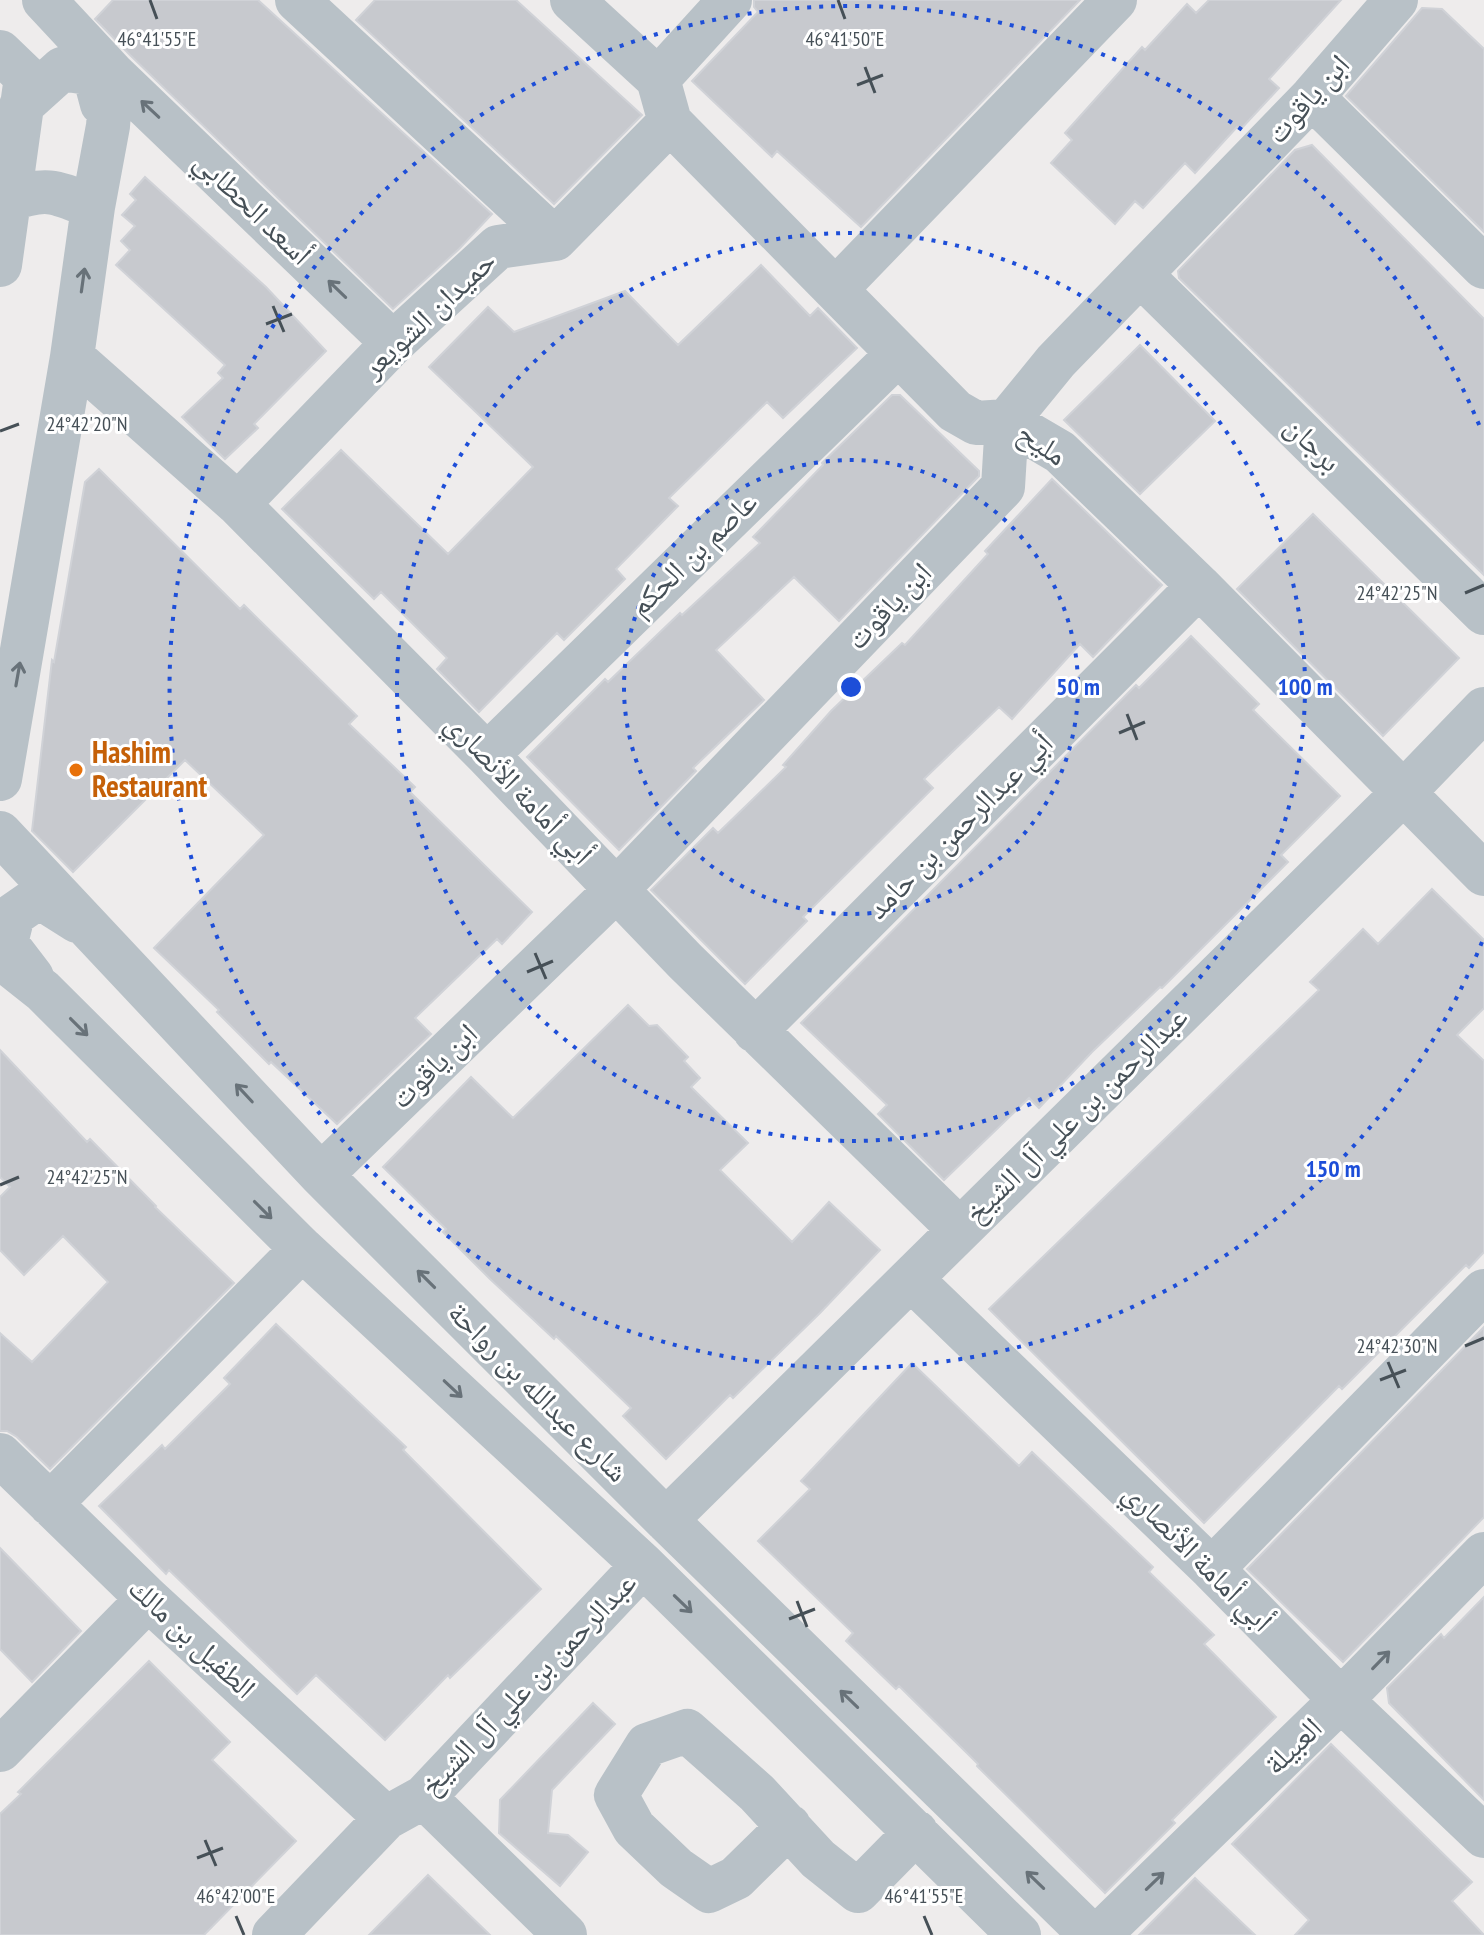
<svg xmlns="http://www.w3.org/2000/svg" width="1484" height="1935" font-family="'PT Sans Narrow','Noto Naskh Arabic',sans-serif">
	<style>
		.building { fill: #c7c9ce; stroke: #d0d2d7; stroke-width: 2 }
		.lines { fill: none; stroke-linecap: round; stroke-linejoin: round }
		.minor { stroke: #b8c1c7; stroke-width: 44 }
		.oneway { stroke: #687279 }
		.ticks { fill: none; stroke: #465057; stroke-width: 3 }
		.ring { fill: none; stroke: #1d4ed8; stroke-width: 4; stroke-dasharray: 4 8 }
		.food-dot { fill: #e8710a; stroke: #fff; stroke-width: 3 }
		.labels { text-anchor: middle; stroke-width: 6; stroke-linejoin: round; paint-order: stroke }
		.street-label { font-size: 30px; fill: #465057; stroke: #fff }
		.food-label { font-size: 30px; font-weight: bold; fill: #c56008; stroke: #fff; text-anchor: start }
		.ticks-label { font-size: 20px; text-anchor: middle; fill: #465057; stroke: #fff; stroke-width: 6; stroke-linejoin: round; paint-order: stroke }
		.centre { fill: #1d4ed8; stroke: #fff; stroke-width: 4 }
		.ring-label { font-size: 24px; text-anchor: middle; font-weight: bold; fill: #1d4ed8; stroke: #fff; stroke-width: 6; stroke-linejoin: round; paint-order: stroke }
	</style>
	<rect width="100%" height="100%" fill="#eeecec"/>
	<path class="building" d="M 113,0 L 258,0 L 492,214 L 459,249 L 393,309 L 130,55 L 95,19 Z
		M 375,0 L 516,0 L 642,115 L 554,204 L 356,20 Z
		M 754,0 L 1080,0 L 861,227 L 777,151 L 772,157 L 692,81 L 758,12 L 754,7 Z
		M 1209,0 L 1341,0 L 1269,79 L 1279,88 L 1240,130 L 1237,127 L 1195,173 L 1185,163 L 1143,208 L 1135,201 L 1115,224 L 1051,163 L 1072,140 L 1065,133 L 1142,47 L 1145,50 L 1187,4 L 1196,13 Z
		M 1422,8 L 1442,9 L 1484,49 L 1484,232 L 1346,96 Z
		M 1312,145 L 1484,319 L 1484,575 L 1179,278 L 1178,271 L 1295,150 Z
		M 145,177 L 266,287 L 326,351 L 254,424 L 258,428 L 225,459 L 182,417 L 223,378 L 218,373 L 225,365 L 116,265 L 130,250 L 121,241 L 135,226 L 122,215 L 136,200 L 130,194 Z
		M 761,265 L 810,316 L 818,308 L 857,348 L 783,418 L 767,402 L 669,498 L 678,506 L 616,569 L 625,579 L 564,640 L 557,633 L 479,712 L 437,669 L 447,658 L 381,592 L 374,599 L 282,509 L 341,450 L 448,554 L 533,467 L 429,367 L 488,307 L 514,332 L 625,291 L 678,345 Z
		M 1140,345 L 1215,421 L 1140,494 L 1064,420 Z
		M 892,395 L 900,395 L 979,471 L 979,476 L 839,621 L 794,577 L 716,650 L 764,700 L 693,768 L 696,771 L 619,850 L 527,757 L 605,679 L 608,682 L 680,613 L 682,615 L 760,543 L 753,537 L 823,465 L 822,463 Z
		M 99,469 L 240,609 L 244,605 L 357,716 L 349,724 L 415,787 L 410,792 L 532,912 L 502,944 L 497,939 L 415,1018 L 431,1034 L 337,1124 L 271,1062 L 269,1064 L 217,1012 L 219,1010 L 154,948 L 264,835 L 185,760 L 73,872 L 32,831 L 52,660 L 54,662 L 85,482 Z
		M 1052,479 L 1162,585 L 1093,657 L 1080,644 L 1012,719 L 999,707 L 924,779 L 933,788 L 803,917 L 807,921 L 745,984 L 651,890 L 713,828 L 718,833 L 786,767 L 783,765 L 831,711 L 902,643 L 905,645 L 988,554 L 985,551 Z
		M 1313,514 L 1459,658 L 1383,736 L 1237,589 Z
		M 1191,636 L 1259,704 L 1253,710 L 1340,796 L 1281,855 L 1288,862 L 1162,988 L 1160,987 L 1092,1052 L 1039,1108 L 1029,1098 L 944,1180 L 878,1114 L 887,1105 L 801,1023 L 1136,685 L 1139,688 Z
		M 1432,889 L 1484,940 L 1484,1008 L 1457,1035 L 1484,1061 L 1484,1252 L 1469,1268 L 1466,1265 L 1342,1389 L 1339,1386 L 1204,1523 L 989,1309 L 1319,990 L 1310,982 L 1363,929 L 1378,944 Z
		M 628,1005 L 649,1026 L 657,1025 L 688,1057 L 684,1061 L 700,1078 L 691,1087 L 748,1143 L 720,1170 L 792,1242 L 829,1202 L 880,1250 L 820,1313 L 733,1398 L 730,1395 L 666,1459 L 623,1416 L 631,1408 L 556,1336 L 554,1339 L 490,1279 L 443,1232 L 446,1229 L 383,1167 L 471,1077 L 513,1118 Z
		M 0,1050 L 87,1142 L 90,1139 L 156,1206 L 155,1207 L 234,1283 L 50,1469 L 17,1437 L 7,1431 L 0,1431 L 0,1333 L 32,1362 L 108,1282 L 63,1236 L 24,1275 L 0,1250 L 0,1197 L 10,1187 L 0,1177 Z
		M 276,1324 L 406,1447 L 403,1450 L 541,1589 L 450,1678 L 448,1675 L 385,1740 L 316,1675 L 297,1694 L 169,1570 L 166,1574 L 99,1506 L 162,1445 L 165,1449 L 230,1384 L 224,1378 Z
		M 1484,1327 L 1484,1517 L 1343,1662 L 1247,1569 Z
		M 912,1363 L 1019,1466 L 1032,1452 L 1153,1567 L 1149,1572 L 1214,1635 L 1204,1644 L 1276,1717 L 1172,1820 L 1175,1823 L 1105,1893 L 977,1766 L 978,1764 L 899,1686 L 896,1689 L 846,1641 L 853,1633 L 758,1541 L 810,1489 L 801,1481 Z
		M 0,1548 L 81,1631 L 32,1682 L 0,1649 Z
		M 1484,1597 L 1484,1800 L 1389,1703 L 1387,1688 L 1441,1634 L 1444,1638 Z
		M 149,1661 L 230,1742 L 212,1760 L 296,1841 L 204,1935 L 0,1935 L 0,1814 L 21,1794 L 18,1792 Z
		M 593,1703 L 615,1724 L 552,1790 L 548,1833 L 568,1835 L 588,1852 L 560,1886 L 499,1833 L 500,1800 Z
		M 1331,1744 L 1472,1882 L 1452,1901 L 1484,1935 L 1295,1935 L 1309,1920 L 1232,1844 Z
		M 428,1875 L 490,1935 L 369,1935 Z
		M 1195,1878 L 1218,1900 L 1255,1935 L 1139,1935 Z"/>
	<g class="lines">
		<path class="minor" d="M 44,0 L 112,73 L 108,126 L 93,207
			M 297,0 L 555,239
			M 572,0 L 658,79 L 670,122 L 955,411 L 976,423 L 1007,421 L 1060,452 L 1199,586 L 1484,874
			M 0,52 L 26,77 L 9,200
			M 112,73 L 393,343
			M 658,79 L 730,0
			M 1312,97 L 1484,267
			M 21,106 L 62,69 L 94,74 L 102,104
			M 0,265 L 9,200 C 48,186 56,192 93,207 L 72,357 L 0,779
			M 1141,275 L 1484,613
			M 836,289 L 1115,0
			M 72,357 L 238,504 L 487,755 L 685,961 L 959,1229
			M 238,504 L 393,343 L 498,247 L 555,239 L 670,122
			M 487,755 L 898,354
			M 0,833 L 321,1175 L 666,1520 L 1091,1935
			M 0,957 L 43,991 L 302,1249 L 643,1565 L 1019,1935
			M 32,977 L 6,943 L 13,915 L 39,897 L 77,921
			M 755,1031 L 1199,586
			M 321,1175 L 616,890 L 1003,487 L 1007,421 L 1056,361 L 1312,97 L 1396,0
			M 911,1279 L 1212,1569 L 1341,1700 L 1484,1836
			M 0,1455 L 148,1599 L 386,1818
			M 50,1504 L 302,1249
			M 666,1520 L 1403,793 L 1484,709
			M 1212,1569 L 1484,1291
			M 0,1750 L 148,1599
			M 424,1797 L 565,1935
			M 789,1826 L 736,1878 L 709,1891 L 676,1868 L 634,1828 L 616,1795 L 647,1745 L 687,1731 L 757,1793 L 818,1859 L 858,1891 L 916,1832
			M 274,1935 L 386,1818 L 424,1797 L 643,1565
			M 1099,1935 L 1341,1700 L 1484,1554"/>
	</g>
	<defs><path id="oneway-shaft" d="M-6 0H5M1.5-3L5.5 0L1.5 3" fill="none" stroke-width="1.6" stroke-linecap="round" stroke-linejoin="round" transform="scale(2)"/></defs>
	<g class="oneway">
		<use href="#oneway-shaft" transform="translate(150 109) rotate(-137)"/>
		<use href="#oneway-shaft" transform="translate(83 280) rotate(-82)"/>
		<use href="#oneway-shaft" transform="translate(337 289) rotate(-136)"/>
		<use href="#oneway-shaft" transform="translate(18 674) rotate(-80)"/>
		<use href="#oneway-shaft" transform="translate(79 1027) rotate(45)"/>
		<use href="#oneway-shaft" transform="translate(244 1093) rotate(-133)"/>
		<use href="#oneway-shaft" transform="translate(263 1210) rotate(45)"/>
		<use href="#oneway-shaft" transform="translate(426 1279) rotate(-135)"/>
		<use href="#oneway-shaft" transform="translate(453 1389) rotate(43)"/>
		<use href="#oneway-shaft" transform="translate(683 1604) rotate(44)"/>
		<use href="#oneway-shaft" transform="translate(1381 1660) rotate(-46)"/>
		<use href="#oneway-shaft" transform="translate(849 1699) rotate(-136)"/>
		<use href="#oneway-shaft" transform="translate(1035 1880) rotate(-136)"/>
		<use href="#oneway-shaft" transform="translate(1155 1881) rotate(-44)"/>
	</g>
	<path class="ticks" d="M 150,0 L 157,19M 838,0 L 845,19M 865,67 L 875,93M 857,85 L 883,75M 273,306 L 284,332M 266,324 L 292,314M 0,431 L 19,424M 1465,593 L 1484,585M 1127,714 L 1137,740M 1119,733 L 1145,722M 535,953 L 546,979M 527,972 L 553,961M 0,1185 L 19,1177M 1465,1346 L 1484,1338M 1388,1362 L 1399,1388M 1380,1380 L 1406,1370M 797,1601 L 807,1627M 789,1619 L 815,1609M 205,1840 L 216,1866M 197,1858 L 223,1848M 236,1916 L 244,1935M 924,1916 L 932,1935"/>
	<g class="ring">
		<circle cx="851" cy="687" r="227"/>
		<circle cx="851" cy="687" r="454"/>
		<path d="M1482 942A681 681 0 1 1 1482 432"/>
	</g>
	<circle class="food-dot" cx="76" cy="770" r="8"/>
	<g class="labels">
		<g class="street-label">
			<text transform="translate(1308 99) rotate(-48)" y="10">ابن ياقوت</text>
			<text transform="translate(253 208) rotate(44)" y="10">أسعد الحطابي</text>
			<text transform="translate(429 314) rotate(-43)" y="10">حميدان الشويعر</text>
			<text transform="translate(1042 444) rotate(34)" y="10">مليح</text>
			<text transform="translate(1313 444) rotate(45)" y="10">برجان</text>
			<text transform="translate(693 554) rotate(-44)" y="10">عاصم بن الحكم</text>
			<text transform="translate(889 606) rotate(-46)" y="10">ابن ياقوت</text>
			<text transform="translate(519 789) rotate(46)" y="10">أبي أمامة الأنصاري</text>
			<text transform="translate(960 826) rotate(-45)" y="10">أبي عبدالرحمن بن حامد</text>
			<text transform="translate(434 1066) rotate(-44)" y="10">ابن ياقوت</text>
			<text transform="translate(1076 1115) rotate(-44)" y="10">عبدالرحمن بن علي آل الشيخ</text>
			<text transform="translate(538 1392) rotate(45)" y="10">شارع عبدالله بن رواحة</text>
			<text transform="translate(1198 1557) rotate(45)" y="10">أبي أمامة الأنصاري</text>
			<text transform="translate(192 1638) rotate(43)" y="10">الطفيل بن مالك</text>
			<text transform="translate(528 1684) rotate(-46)" y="10">عبدالرحمن بن علي آل الشيخ</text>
			<text transform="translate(1293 1746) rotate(-44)" y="10">العبيلة</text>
		</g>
		<g class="food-label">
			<text x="92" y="763">Hashim<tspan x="92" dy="34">Restaurant</tspan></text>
		</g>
	</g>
	<g class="ticks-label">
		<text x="157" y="46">46°41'55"E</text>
		<text x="845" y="46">46°41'50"E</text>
		<text x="87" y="431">24°42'20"N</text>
		<text x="1397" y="600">24°42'25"N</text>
		<text x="87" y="1184">24°42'25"N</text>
		<text x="1397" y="1353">24°42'30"N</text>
		<text x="236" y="1903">46°42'00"E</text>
		<text x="924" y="1903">46°41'55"E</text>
	</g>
	<circle cx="851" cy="687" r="12" class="centre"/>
	<g class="ring-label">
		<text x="1078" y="695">50 m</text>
		<text x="1305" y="695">100 m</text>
		<text x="1333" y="1177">150 m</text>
	</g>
</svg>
